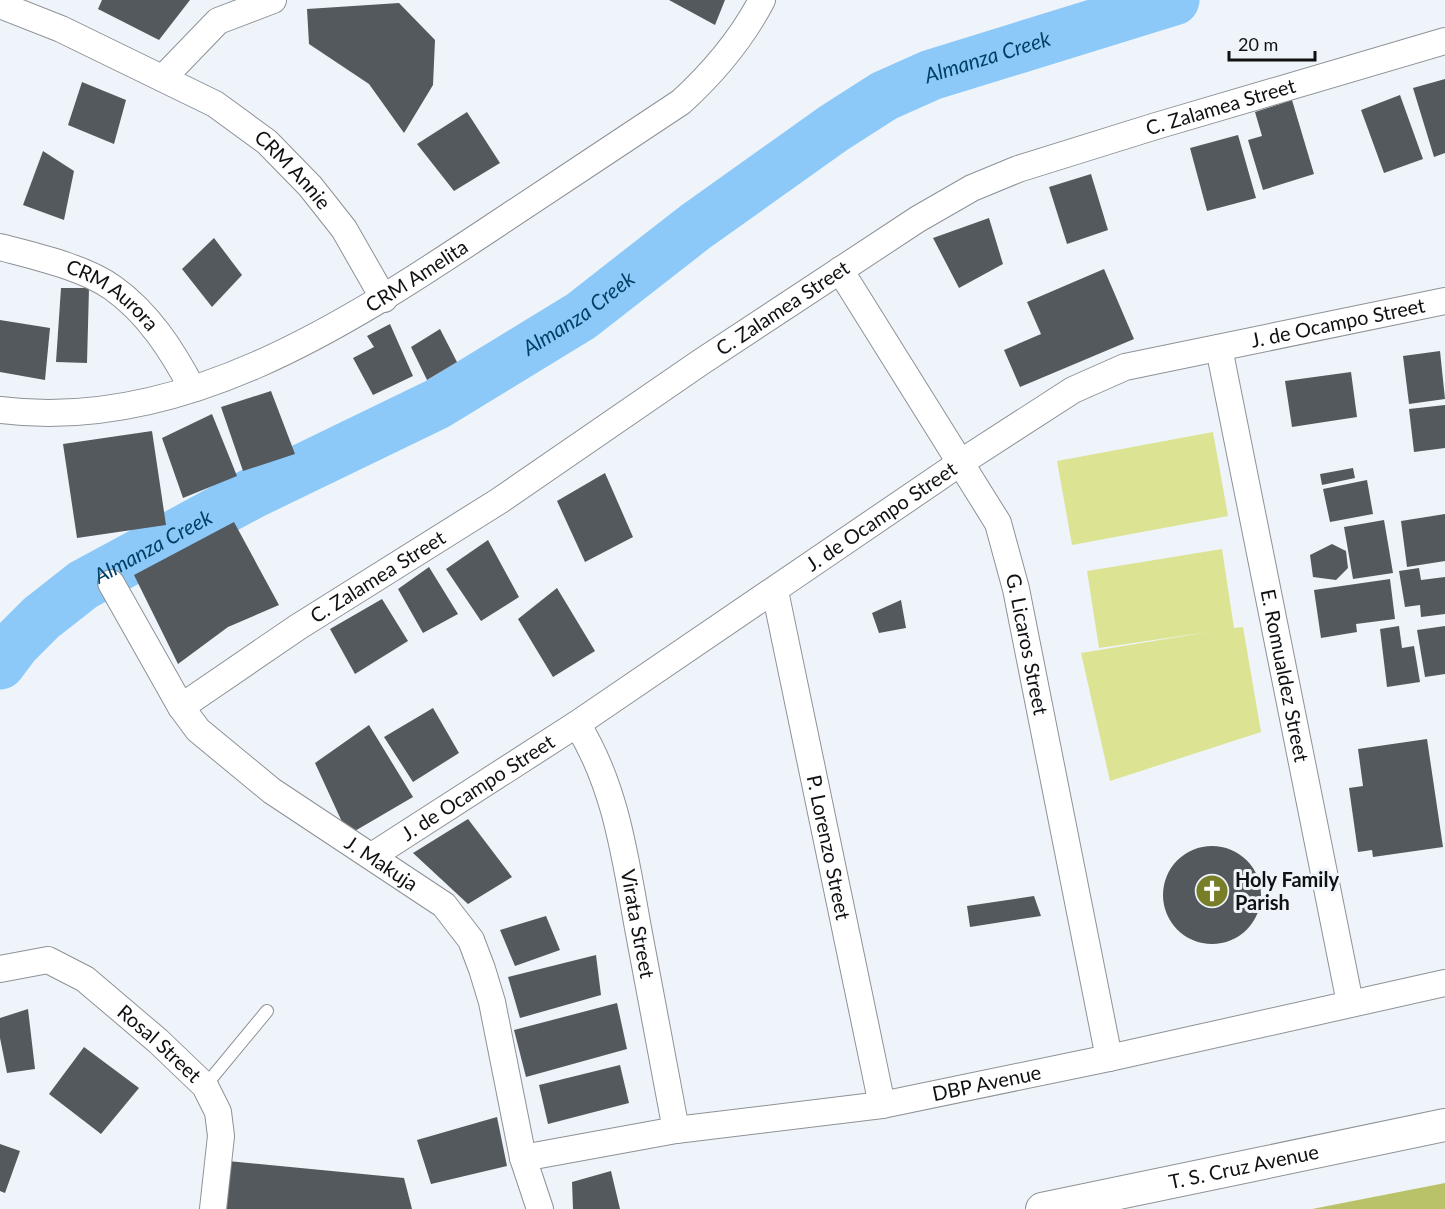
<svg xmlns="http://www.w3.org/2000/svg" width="1445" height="1209" font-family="Lato,sans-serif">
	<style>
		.green { fill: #dce494 }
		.forest { fill: #bac269 }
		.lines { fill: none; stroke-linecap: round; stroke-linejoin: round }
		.river { stroke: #8cc9f8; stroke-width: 51 }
		.building { fill: #54595d }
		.service-casing { stroke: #8d9297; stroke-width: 14 }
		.minor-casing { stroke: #8d9297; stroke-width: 28 }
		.tertiary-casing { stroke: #8d9297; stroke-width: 34 }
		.service { stroke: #fff; stroke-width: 12 }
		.minor { stroke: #fff; stroke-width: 26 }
		.tertiary { stroke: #fff; stroke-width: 32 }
		.labels { text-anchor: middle; stroke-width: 6; stroke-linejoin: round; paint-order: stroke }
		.street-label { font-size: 20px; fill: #0f1113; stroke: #eef4f9 }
		.poi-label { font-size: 20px; font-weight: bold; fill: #0f1113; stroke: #eef4f9; text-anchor: start }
		.water-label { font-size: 21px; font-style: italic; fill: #004065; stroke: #eef4f9 }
	</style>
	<rect width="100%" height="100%" fill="#eef4f9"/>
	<path class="green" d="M 1213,432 L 1228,516 L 1072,545 L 1057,461 Z
		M 1222,549 L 1234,628 L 1243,627 L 1261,732 L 1110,781 L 1081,653 L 1208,632 L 1099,648 L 1087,571 Z"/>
	<path class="forest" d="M 1445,1183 L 1445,1209 L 1312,1209 Z"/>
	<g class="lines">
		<path class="river" id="s1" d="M 0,664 L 15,644 L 41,618 L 83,585 L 251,494 L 437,404 L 581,316 L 695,227 L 834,128 L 884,96 L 931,75 L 1174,0"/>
	</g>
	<path class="building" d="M 102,0 L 190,0 L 159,40 L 98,9 Z
		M 669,0 L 725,0 L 715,25 Z
		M 399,3 L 435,40 L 433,85 L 404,133 L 369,84 L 309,44 L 307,9 Z
		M 1445,79 L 1445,153 L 1434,157 L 1413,88 Z
		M 82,82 L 126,100 L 114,144 L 68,125 Z
		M 1400,95 L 1423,159 L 1384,173 L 1361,110 Z
		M 1292,100 L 1314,174 L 1263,190 L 1248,140 L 1262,136 L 1255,112 Z
		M 467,112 L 500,163 L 454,191 L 417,144 Z
		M 1238,135 L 1256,198 L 1207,211 L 1190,148 Z
		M 43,151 L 74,171 L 64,220 L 23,205 Z
		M 1091,174 L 1108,230 L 1067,244 L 1049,187 Z
		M 989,218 L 1003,264 L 959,288 L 933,238 Z
		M 214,238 L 242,275 L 212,307 L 182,269 Z
		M 1104,269 L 1134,339 L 1020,387 L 1004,350 L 1041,334 L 1027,302 Z
		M 61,288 L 89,288 L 87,363 L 56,362 Z
		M 0,320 L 50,328 L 45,380 L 0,372 Z
		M 390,324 L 413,376 L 373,395 L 353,358 L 374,347 L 367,336 Z
		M 440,329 L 457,362 L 427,380 L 411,347 Z
		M 1440,351 L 1445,399 L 1409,404 L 1403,356 Z
		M 1351,372 L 1357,417 L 1292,427 L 1285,381 Z
		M 271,391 L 295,454 L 243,471 L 221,407 Z
		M 1445,405 L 1445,448 L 1414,452 L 1409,409 Z
		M 212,414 L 237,476 L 183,498 L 162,438 Z
		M 152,431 L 166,525 L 77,538 L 63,444 Z
		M 1353,468 L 1355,478 L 1322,485 L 1320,474 Z
		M 605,473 L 633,537 L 585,562 L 557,501 Z
		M 1367,480 L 1373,514 L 1330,522 L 1323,489 Z
		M 1445,514 L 1445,561 L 1407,567 L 1401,521 Z
		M 1384,520 L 1393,573 L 1353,579 L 1344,527 Z
		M 234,522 L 279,605 L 228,627 L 178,664 L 134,575 Z
		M 488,540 L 519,597 L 481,621 L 446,569 Z
		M 1332,544 L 1346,551 L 1348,568 L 1336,580 L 1313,577 L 1310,555 Z
		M 429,567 L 458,614 L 423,633 L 398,589 Z
		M 1419,568 L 1421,580 L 1445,577 L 1445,614 L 1421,617 L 1420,605 L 1405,607 L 1399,571 Z
		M 1390,579 L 1395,619 L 1356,624 L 1357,632 L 1321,638 L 1314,590 Z
		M 557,588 L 595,651 L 553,677 L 518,619 Z
		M 382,599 L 408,641 L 355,674 L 330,629 Z
		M 901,600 L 906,628 L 879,633 L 872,613 Z
		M 1399,626 L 1402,648 L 1414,646 L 1420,682 L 1387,687 L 1380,629 Z
		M 1445,626 L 1445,674 L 1425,677 L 1417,630 Z
		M 433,708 L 459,753 L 413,782 L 384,737 Z
		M 369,725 L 413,797 L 348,835 L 315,763 Z
		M 1427,739 L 1443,847 L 1373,857 L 1372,850 L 1358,852 L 1349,788 L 1363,786 L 1358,749 Z
		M 468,819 L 512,877 L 468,904 L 413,853 Z
		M1163 895a49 49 0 1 1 98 0a49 49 0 1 1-98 0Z
		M 1034,896 L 1041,916 L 970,927 L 967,906 Z
		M 546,916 L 560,950 L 515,966 L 500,930 Z
		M 596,955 L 601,995 L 520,1018 L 508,977 Z
		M 617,1003 L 627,1049 L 526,1077 L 514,1030 Z
		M 28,1009 L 35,1069 L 7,1073 L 0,1038 L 0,1018 Z
		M 84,1047 L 139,1088 L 101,1134 L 49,1094 Z
		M 620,1065 L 629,1103 L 548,1124 L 539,1085 Z
		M 497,1117 L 507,1166 L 431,1184 L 417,1140 Z
		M 0,1144 L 20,1151 L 5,1193 L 0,1191 Z
		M 228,1161 L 404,1178 L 412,1209 L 227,1209 Z
		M 611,1171 L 620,1209 L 573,1209 L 572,1182 Z"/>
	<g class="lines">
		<defs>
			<path id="service" d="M 205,1086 L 267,1011"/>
			<g id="minor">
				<path id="s2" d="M 0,5 L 61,29 L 215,104 L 267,142 L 310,186 L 344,229 L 384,299"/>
				<path d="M 163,78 L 218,21 L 273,0"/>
				<path id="s3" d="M 0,247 C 34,256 84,267 113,288 C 148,313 172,350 192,388"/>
				<path id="s4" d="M 840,270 L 998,523 L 1016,589 L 1109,1058"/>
				<path id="s5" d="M 1219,348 L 1350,1003"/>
				<path id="s6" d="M 0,410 C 180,433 345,325 488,230 C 552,187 617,145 681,102 C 715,71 741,40 762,0"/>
				<path id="s7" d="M 111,583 L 181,707 L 198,730 L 272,791 L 444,905 L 471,940 L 482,969 L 492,1002 L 523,1158 L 540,1209"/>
				<path id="s8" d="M 775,591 L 882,1105"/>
				<path id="s9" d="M 181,707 L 298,627 L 499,501 L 701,362 L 918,219 L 972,188 L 1018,169 L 1156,126 L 1445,41"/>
				<path id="s10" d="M 577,724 C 616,786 625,857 638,928 C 651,996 664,1063 676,1130"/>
				<path id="s11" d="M 372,856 L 577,724 L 960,463 L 1073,390 L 1125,367 L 1445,301"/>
				<path id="s12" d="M 0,969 L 48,960 L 85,979 L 158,1041 L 205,1086 L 218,1112 L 221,1136 L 213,1209"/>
				<path id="s13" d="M 523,1158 L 676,1130 L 882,1105 L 1109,1058 L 1445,983"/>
			</g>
			<g id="tertiary">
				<path id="s14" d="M 1042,1209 L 1445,1125"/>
			</g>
		</defs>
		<use href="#service" class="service-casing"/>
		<use href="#minor" class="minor-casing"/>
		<use href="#tertiary" class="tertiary-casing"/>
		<use href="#service" class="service"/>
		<use href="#minor" class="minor"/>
		<use href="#tertiary" class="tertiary"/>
	</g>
	<defs>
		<symbol id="church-disc" viewBox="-11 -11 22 22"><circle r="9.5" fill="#787e28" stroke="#eef4f9"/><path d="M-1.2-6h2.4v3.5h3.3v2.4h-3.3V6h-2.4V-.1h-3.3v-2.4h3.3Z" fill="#fff"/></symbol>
	</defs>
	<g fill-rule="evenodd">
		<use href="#church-disc" x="1193" y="872" width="38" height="38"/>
	</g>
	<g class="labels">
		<g class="street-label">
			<text dy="7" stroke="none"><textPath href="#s9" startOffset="1208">C. Zalamea Street</textPath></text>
			<text dy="7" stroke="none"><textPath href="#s2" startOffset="339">CRM Annie</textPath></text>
			<text dy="7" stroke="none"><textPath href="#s6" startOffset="447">CRM Amelita</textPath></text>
			<text dy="7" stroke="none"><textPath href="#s3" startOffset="124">CRM Aurora</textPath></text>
			<text dy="7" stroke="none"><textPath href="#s9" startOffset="722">C. Zalamea Street</textPath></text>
			<text dy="7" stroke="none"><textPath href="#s11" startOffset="1116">J. de Ocampo Street</textPath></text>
			<text dy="7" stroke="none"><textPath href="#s11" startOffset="612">J. de Ocampo Street</textPath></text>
			<text dy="7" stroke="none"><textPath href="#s9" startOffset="236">C. Zalamea Street</textPath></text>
			<text dy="7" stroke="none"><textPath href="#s4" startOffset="423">G. Licaros Street</textPath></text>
			<text dy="7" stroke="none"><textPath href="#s5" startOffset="334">E. Romualdez Street</textPath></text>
			<text dy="7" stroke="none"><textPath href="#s11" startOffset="126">J. de Ocampo Street</textPath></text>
			<text dy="7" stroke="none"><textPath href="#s8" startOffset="262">P. Lorenzo Street</textPath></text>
			<text dy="7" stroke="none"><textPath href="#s7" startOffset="398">J. Makuja</textPath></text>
			<text dy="7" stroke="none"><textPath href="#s10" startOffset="210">Virata Street</textPath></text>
			<text dy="7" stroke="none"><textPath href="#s12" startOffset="189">Rosal Street</textPath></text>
			<text dy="7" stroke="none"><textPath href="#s13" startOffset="470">DBP Avenue</textPath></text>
			<text dy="7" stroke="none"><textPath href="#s14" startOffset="206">T. S. Cruz Avenue</textPath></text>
		</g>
		<g class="poi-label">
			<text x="1235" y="887">Holy Family<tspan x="1235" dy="23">Parish</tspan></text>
		</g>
		<g class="water-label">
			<text dy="7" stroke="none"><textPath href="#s1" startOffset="1167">Almanza Creek</textPath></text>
			<text dy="7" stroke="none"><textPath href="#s1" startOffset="681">Almanza Creek</textPath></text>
			<text dy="7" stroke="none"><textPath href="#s1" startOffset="195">Almanza Creek</textPath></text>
		</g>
	</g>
	<path d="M1229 51v9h86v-9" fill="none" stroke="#0f1113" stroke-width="3"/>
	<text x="1238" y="51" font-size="18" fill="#0f1113" stroke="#eef4f9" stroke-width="4.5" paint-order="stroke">20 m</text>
</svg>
